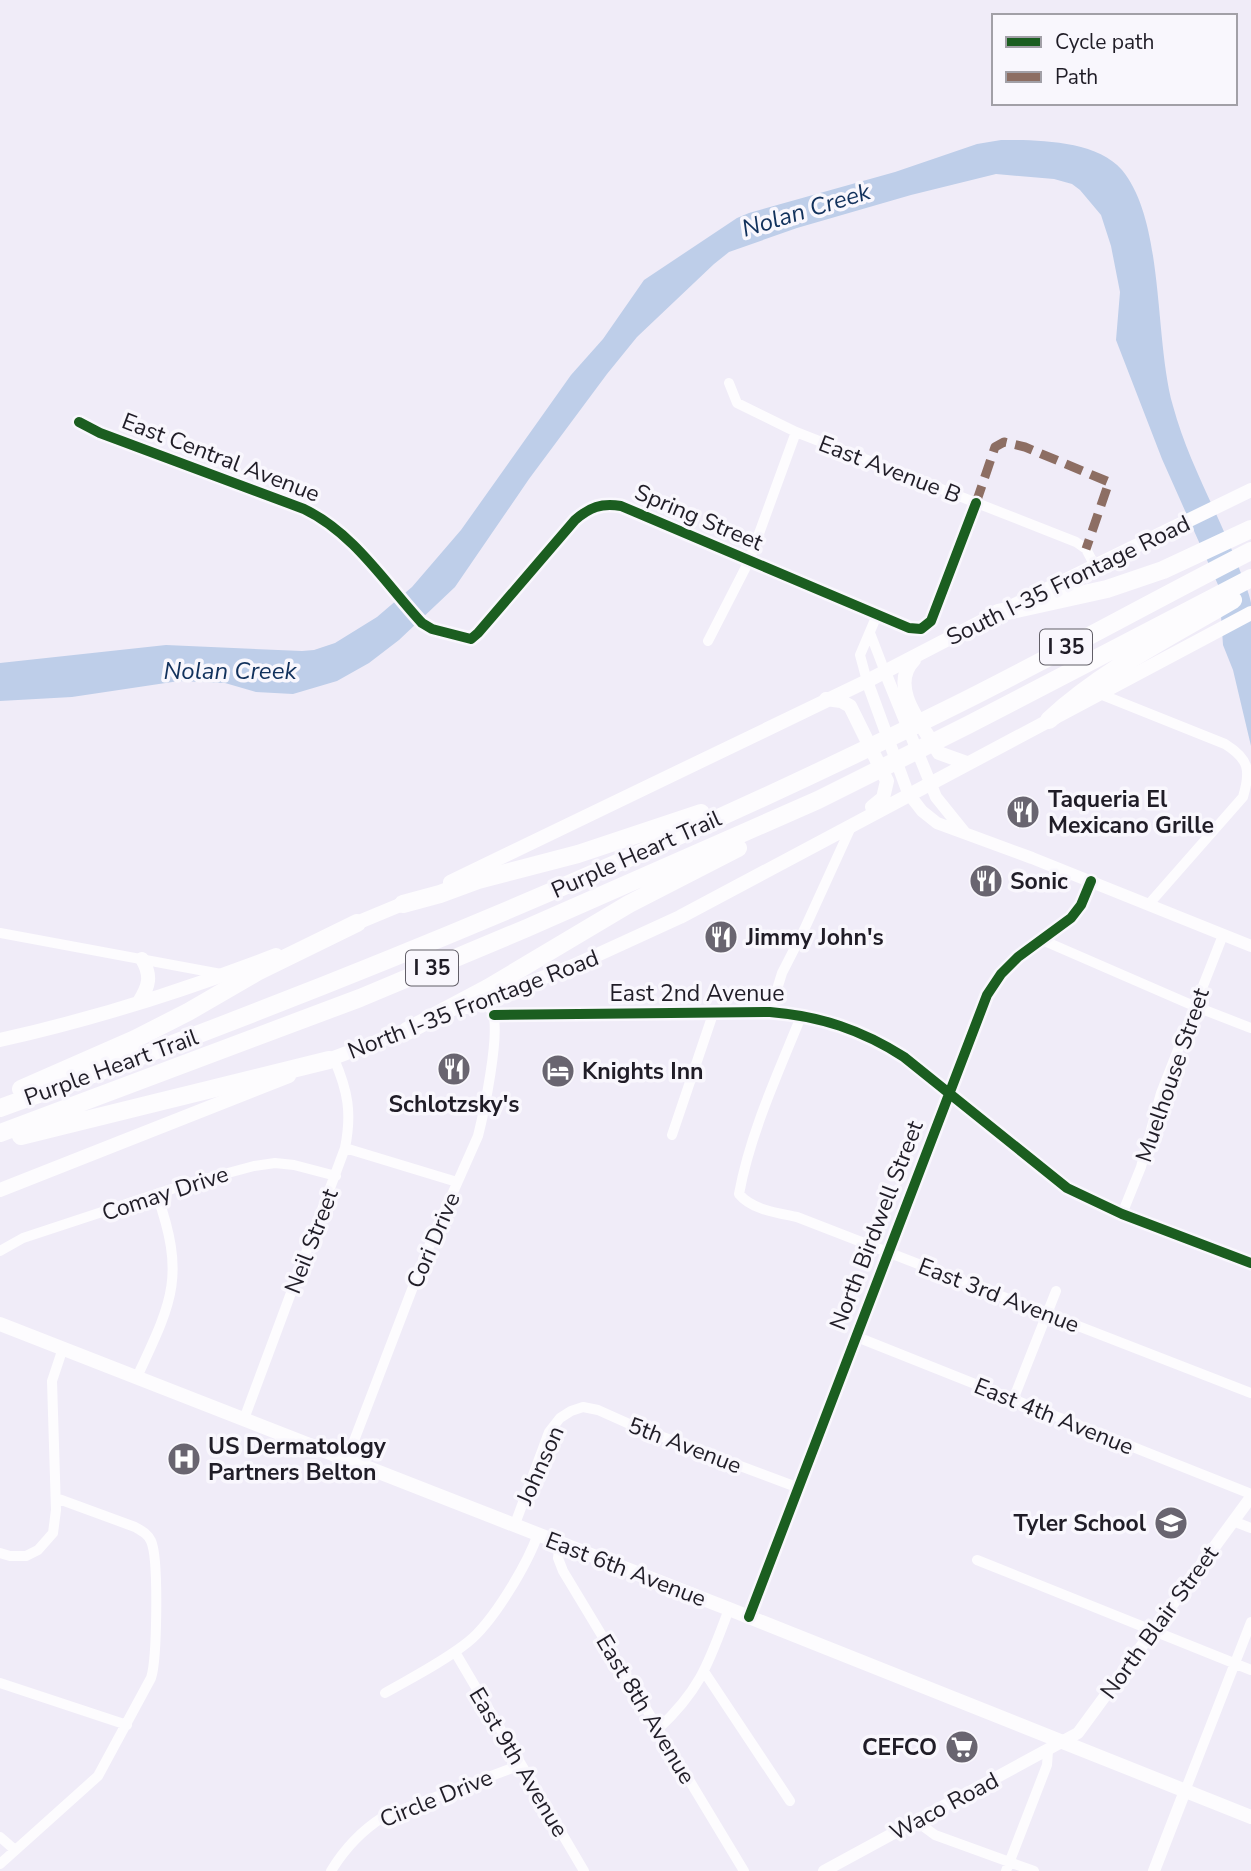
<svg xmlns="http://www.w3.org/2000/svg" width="1251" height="1871" font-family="'Nunito Sans',sans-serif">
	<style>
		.water { fill: #becee9 }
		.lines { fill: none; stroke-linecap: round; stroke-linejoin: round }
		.minor { stroke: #fdfcfe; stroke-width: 10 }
		.tertiary { stroke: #fdfcfe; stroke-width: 12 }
		.secondary { stroke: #fdfcfe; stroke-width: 14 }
		.motorway { stroke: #fdfcfe; stroke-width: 18 }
		.quiet { stroke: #8d6e63; stroke-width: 9; stroke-dasharray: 18 9; stroke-linecap: butt }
		.cycleway-casing { stroke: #f9f7fd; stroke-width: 15 }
		.cycleway { stroke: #1b5e20; stroke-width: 10 }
		.labels { text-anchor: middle; stroke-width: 7; stroke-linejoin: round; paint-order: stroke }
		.shield { fill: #f9f7fd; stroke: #615e67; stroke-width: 2 }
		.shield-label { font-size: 21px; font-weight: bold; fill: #201d27 }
		.street-label { font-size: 23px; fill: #201d27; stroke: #f9f7fd }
		.poi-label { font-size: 23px; font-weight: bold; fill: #201d27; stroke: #f9f7fd; text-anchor: start }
		.water-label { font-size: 24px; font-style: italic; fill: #11315c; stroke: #f9f7fd }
	</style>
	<rect width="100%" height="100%" fill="#f0ecf8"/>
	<path class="water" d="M 1001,140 C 1037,140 1096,140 1122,170 C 1165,222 1154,339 1173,406 C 1188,462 1219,514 1239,568 C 1243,579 1249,592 1251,603 C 1251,617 1251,632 1251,646 C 1251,679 1251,713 1251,746 L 1233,670 L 1223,645 L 1219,587 L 1162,459 L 1116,340 L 1120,292 L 1111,246 L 1101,215 L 1080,190 L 1072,184 L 1054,179 L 996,174 L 911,195 L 797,228 L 729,252 L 714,264 L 637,337 L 607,374 L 529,479 L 455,587 L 399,640 L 369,663 L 337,681 L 293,694 L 256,692 L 225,683 L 179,681 L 72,697 L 0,701 L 0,663 L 166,645 L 302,651 L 314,650 L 335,643 L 377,617 L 412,587 L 461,530 L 571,375 L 603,339 L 644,280 L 737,218 L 749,213 L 895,172 L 977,144 Z"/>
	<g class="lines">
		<path class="minor" d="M 729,383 L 737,403 L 796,432 L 1076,542 L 1086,549 L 1095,566
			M 79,422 L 100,433 L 304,509 C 354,533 385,583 422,623 L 432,629 L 471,639 L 478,633 L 575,520 C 590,507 601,503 621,506 L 909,628 L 921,629 L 931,621 L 976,503
			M 870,633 L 885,672
			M 708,641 L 749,561 L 796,432
			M 867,681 L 860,655 L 877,615
			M 1100,694 L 1225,744 C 1249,759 1251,770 1243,797 L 1149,904
			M 0,933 L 221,974
			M 1042,940 L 1194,1006 L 1251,1028
			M 770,1012 L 782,973 L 804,930 L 851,827
			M 802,1014 C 779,1071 750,1133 739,1194 C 752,1210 778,1213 797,1217 L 1251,1393
			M 494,1015 L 770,1012 C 820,1016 862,1030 904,1057 L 1067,1188 L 1122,1214 L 1251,1263
			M 672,1135 L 713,1014
			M 345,1148 L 457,1182
			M 1122,1214 L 1141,1167 L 1161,1093 L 1223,935
			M 0,1251 L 23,1238 L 187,1184 L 254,1166 L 275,1163 L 294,1165 L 336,1176
			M 857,1337 L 1251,1494
			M 137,1377 C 172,1302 186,1277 157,1195
			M 1013,1400 L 1056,1291
			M 244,1419 L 345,1148 C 352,1113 348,1091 334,1059
			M 347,1459 L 426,1253 L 478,1136 C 484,1112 500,1035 493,1014 C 491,1009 487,1004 485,1000
			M 1233,1521 L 1251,1528
			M 515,1524 L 549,1432 L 560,1418 L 571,1411 L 583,1407 L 598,1410 L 636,1427 L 799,1488
			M 560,1543 L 558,1558 L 563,1571 L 744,1871
			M 0,1553 L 10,1556 L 26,1556 L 38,1550 L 53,1533 L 56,1510 L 52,1381 L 63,1348
			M 977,1560 L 1251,1670
			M 749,1617 L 987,995 L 1001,974 L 1018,957 L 1071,918 L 1081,905 L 1091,881
			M 455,1652 L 584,1871
			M 705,1673 L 790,1801
			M 0,1683 L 127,1725
			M 385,1693 C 413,1677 443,1662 468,1642 C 493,1622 527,1565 538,1534
			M 658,1729 C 701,1689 709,1662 729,1609
			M 1185,1791 L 1251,1622
			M 916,1821 L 935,1835 L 1034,1871
			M 0,1837 L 15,1850
			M 0,1864 L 98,1776 L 151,1678 C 157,1660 159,1558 151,1541 C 148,1534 142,1531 135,1527 L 56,1498
			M 331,1871 C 345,1848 361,1831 383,1817 L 520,1765
			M 1006,1871 L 1047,1765 L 1048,1751"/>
		<path class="tertiary" d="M 885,672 L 936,797 L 965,833
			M 867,681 L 908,793 L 922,811 L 937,823 L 1032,858 L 1251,946
			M 824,1871 L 1078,1733 L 1251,1497
			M 1154,1871 L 1185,1791"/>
		<path class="secondary" d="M 914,660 C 887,687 924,727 939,753 L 967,763
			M 826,699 L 841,701 L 850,706 L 887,781 L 883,798 L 872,807
			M 450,882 L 867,681 L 998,613 L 1251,490
			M 347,927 L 412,900
			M 139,1002 C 149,986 152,976 142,959
			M 467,1007 L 573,966 L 680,917 L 1251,613
			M 0,1040 C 94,1019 186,990 276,955
			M 320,1063 L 416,1027
			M 0,1190 L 289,1076
			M 0,1324 L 729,1609 L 1251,1817"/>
		<path class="motorway" d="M 998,613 L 1107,589 L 1163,570 L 1251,529
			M 1049,720 C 1103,670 1170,637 1233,600
			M 403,904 L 440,894 L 478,880 L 578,854 L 701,813
			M 407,1031 L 488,988 L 629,904 L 738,848
			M 21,1089 L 135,1039 L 188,1012 L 257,972 L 357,923
			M 0,1108 C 326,990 648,859 958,704 C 1056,655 1153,601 1251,551
			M 0,1133 L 360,998 L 527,928 L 818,800 L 968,725 L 1251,578
			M 21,1136 L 329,1060"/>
		<path class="quiet" d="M 976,503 L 995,447 L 1004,442 L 1025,447 L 1109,482 L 1086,549"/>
		<defs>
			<path id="cycleway" d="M 79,422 L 100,433 L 304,509 C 354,533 385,583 422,623 L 432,629 L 471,639 L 478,633 L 575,520 C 590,507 601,503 621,506 L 909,628 L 921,629 L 931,621 L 976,503
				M 494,1015 L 770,1012 C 820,1016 862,1030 904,1057 L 1067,1188 L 1122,1214 L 1251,1263
				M 749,1617 L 987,995 L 1001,974 L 1018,957 L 1071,918 L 1081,905 L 1091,881"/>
		</defs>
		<use href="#cycleway" class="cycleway-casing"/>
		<use href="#cycleway" class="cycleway"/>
	</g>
	<defs>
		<symbol id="restaurant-disc" viewBox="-11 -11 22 22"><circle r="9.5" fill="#696570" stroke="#f9f7fd"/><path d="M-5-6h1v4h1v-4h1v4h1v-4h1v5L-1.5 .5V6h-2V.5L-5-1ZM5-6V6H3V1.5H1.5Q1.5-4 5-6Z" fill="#fff"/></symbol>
		<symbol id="hotel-disc" viewBox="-11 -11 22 22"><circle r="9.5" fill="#696570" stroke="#f9f7fd"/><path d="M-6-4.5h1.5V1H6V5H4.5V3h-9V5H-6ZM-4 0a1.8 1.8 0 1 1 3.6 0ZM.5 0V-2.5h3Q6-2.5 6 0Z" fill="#fff"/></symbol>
		<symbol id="hospital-disc" viewBox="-11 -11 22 22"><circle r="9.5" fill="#696570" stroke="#f9f7fd"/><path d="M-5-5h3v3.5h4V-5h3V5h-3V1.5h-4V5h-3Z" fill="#fff"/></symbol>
		<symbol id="school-disc" viewBox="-11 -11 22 22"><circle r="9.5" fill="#696570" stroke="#f9f7fd"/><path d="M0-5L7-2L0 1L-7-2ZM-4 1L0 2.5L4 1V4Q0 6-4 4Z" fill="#fff"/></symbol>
		<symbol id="supermarket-disc" viewBox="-11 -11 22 22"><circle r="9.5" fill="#696570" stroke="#f9f7fd"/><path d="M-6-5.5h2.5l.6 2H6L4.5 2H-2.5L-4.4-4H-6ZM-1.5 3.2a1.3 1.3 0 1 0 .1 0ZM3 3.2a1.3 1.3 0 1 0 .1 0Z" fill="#fff"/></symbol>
	</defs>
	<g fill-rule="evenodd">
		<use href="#restaurant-disc" x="1004" y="793" width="38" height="38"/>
		<use href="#restaurant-disc" x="967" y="862" width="38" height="38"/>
		<use href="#restaurant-disc" x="702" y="918" width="38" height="38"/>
		<use href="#restaurant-disc" x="435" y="1050" width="38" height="38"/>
		<use href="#hotel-disc" x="539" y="1052" width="38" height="38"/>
		<use href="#hospital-disc" x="165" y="1440" width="38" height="38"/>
		<use href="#school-disc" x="1152" y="1504" width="38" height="38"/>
		<use href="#supermarket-disc" x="943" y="1728" width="38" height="38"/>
	</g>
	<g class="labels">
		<g class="shield">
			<rect x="1040" y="629.5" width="52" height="35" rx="5"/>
			<rect x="406" y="950.5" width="52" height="35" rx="5"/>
		</g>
		<g class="shield-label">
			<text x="1066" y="654">I 35</text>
			<text x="432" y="975">I 35</text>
		</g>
		<g class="street-label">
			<text transform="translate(221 457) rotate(21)" y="8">East Central Avenue</text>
			<text transform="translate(890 469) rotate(21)" y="8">East Avenue B</text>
			<text transform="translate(699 517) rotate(23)" y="8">Spring Street</text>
			<text transform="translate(1068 580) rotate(-26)" y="8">South I-35 Frontage Road</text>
			<text transform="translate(636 854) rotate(-24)" y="8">Purple Heart Trail</text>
			<text x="697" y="1001">East 2nd Avenue</text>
			<text transform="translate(473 1004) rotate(-21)" y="8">North I-35 Frontage Road</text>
			<text transform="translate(111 1067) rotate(-20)" y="8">Purple Heart Trail</text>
			<text transform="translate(1172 1075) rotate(-71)" y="8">Muelhouse Street</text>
			<text transform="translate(165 1193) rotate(-18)" y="8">Comay Drive</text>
			<text transform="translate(876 1225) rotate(-69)" y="8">North Birdwell Street</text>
			<text transform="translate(433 1240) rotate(-67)" y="8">Cori Drive</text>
			<text transform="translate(311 1241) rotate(-69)" y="8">Neil Street</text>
			<text transform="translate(999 1295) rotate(21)" y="8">East 3rd Avenue</text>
			<text transform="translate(1054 1416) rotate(22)" y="8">East 4th Avenue</text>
			<text transform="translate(685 1445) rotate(21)" y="8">5th Avenue</text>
			<text transform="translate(540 1465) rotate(-66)" y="8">Johnson</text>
			<text transform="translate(626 1569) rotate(21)" y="8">East 6th Avenue</text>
			<text transform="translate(1159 1622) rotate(-54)" y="8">North Blair Street</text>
			<text transform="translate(646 1709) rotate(59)" y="8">East 8th Avenue</text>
			<text transform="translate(519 1762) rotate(59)" y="8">East 9th Avenue</text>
			<text transform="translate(436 1798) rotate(-22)" y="8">Circle Drive</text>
			<text transform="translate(944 1806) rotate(-28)" y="8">Waco Road</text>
		</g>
		<g class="poi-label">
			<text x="1048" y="807">Taqueria El<tspan x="1048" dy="26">Mexicano Grille</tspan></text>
			<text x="1010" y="889">Sonic</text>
			<text x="746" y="945">Jimmy John's</text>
			<text x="582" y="1079">Knights Inn</text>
			<text x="454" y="1112" text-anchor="middle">Schlotzsky's</text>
			<text x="208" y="1454">US Dermatology<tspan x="208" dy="26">Partners Belton</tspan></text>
			<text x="1146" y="1531" text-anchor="end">Tyler School</text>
			<text x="937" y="1755" text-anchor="end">CEFCO</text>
		</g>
		<g class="water-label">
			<text transform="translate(806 210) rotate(-17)" y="8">Nolan Creek</text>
			<text x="230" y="679">Nolan Creek</text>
		</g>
	</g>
	<rect x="992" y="14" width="245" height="91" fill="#f9f7fd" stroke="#a2a0a7" stroke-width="2"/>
	<rect x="1006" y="37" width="35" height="10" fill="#1b5e20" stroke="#a2a0a7" stroke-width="2"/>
	<text x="1055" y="49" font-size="21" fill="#201d27">Cycle path</text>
	<rect x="1006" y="72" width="35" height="10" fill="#8d6e63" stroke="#a2a0a7" stroke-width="2"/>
	<text x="1055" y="84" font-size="21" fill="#201d27">Path</text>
</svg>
